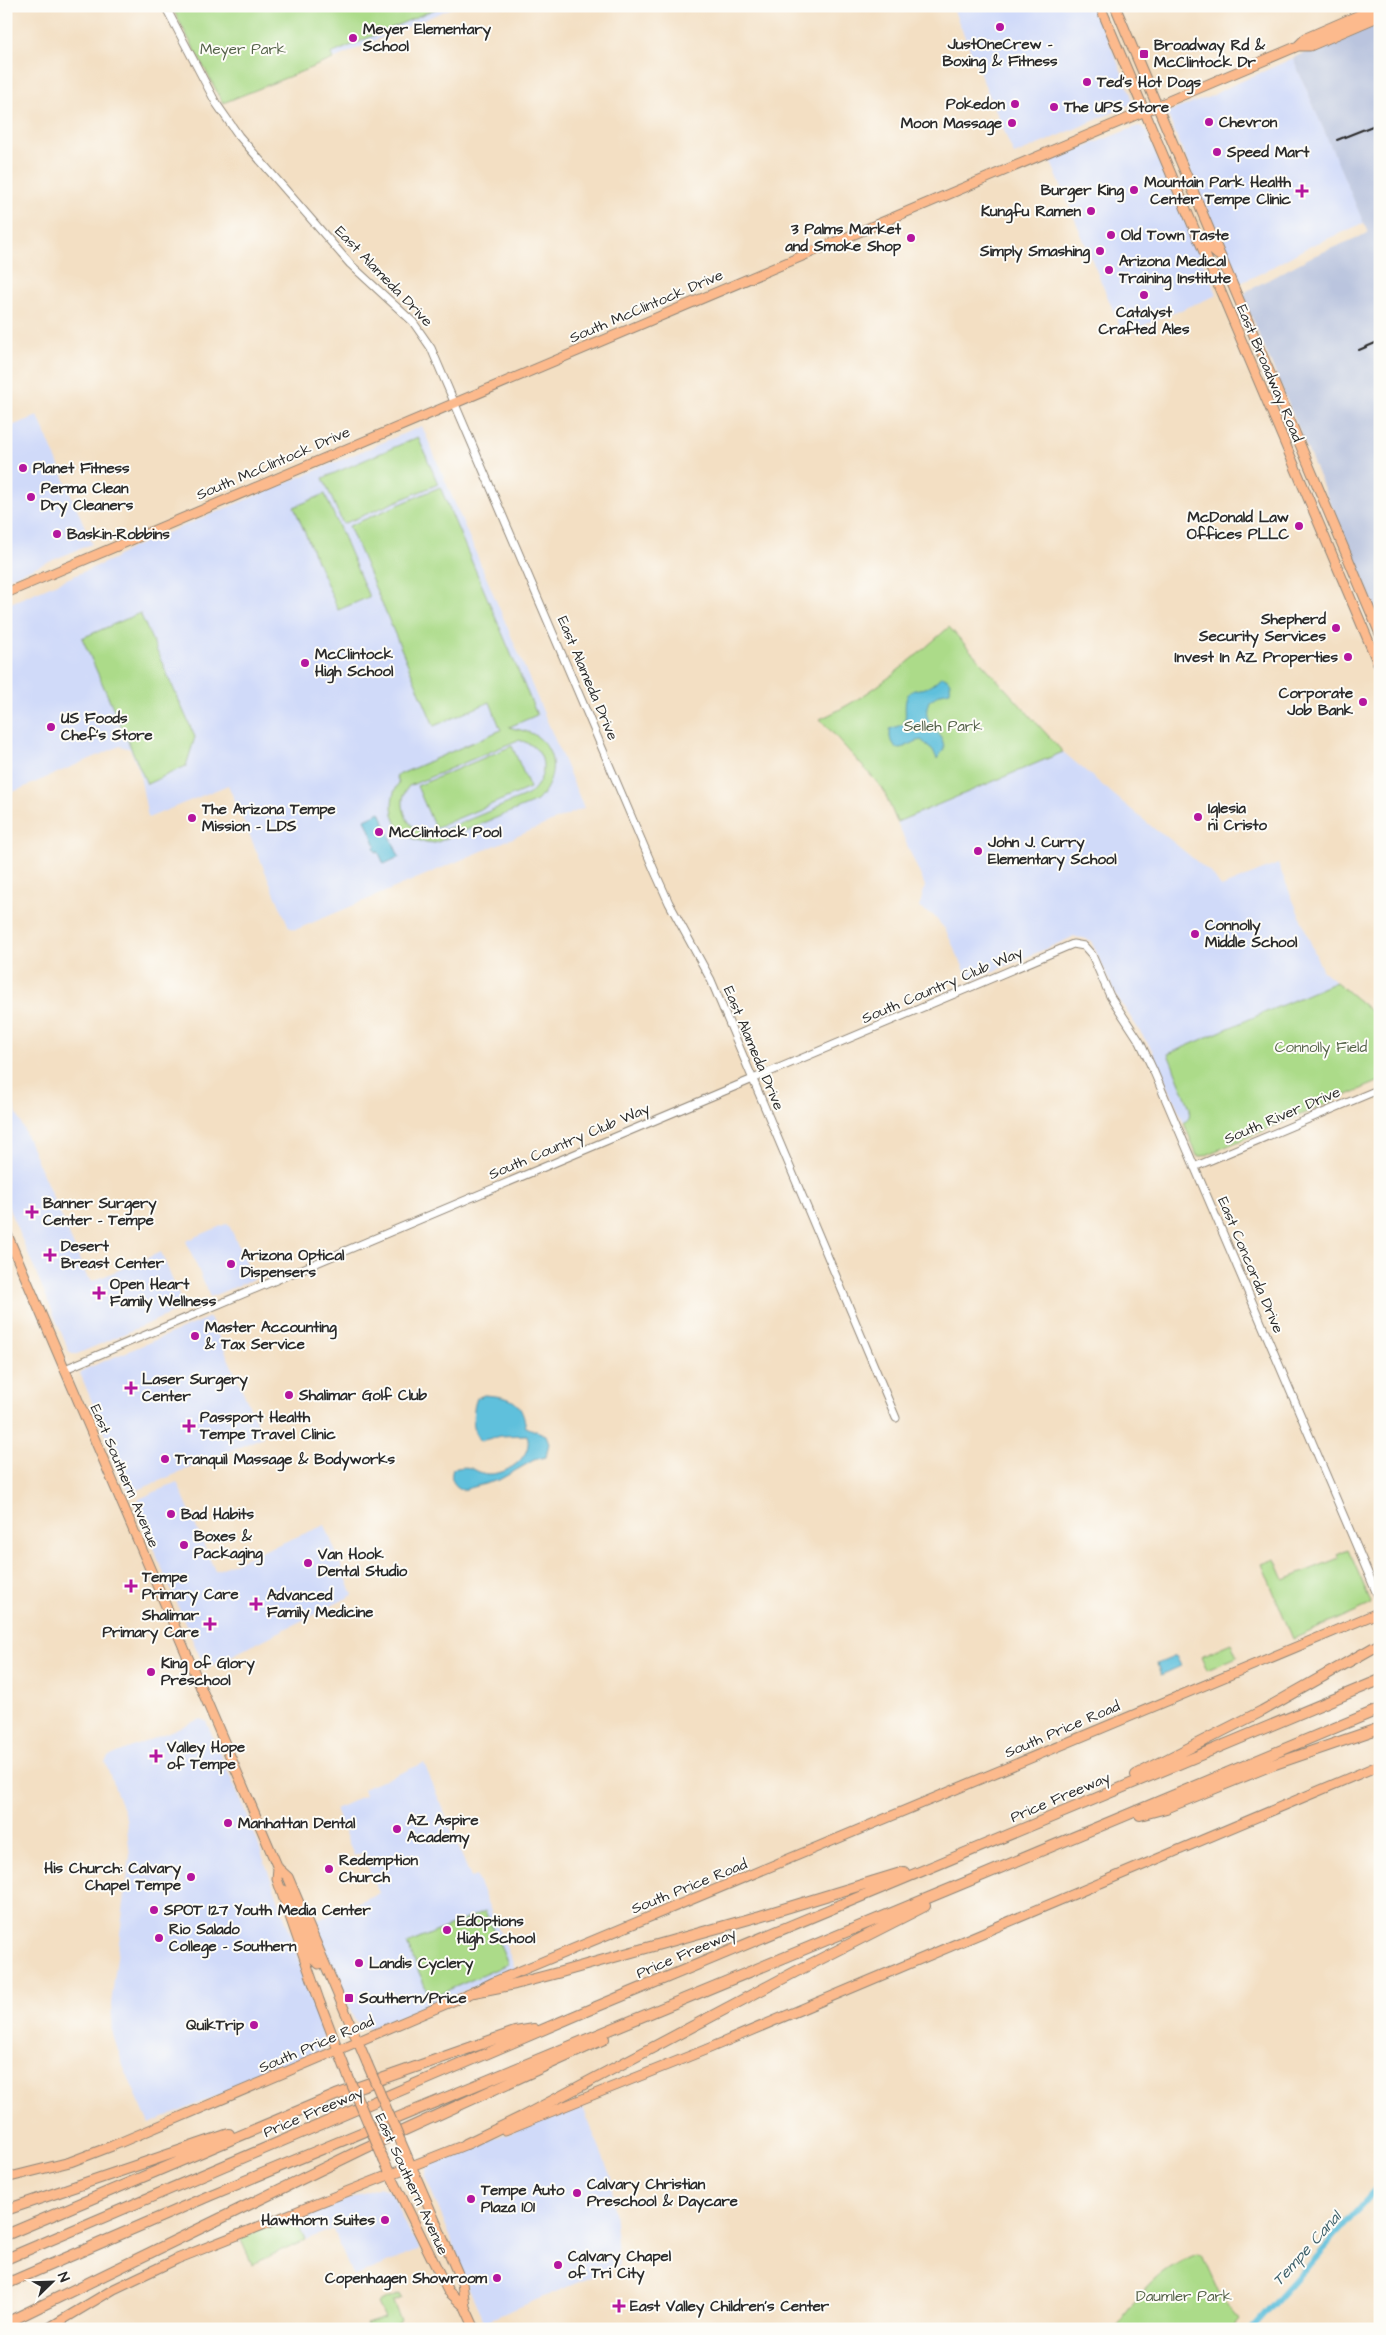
<svg xmlns="http://www.w3.org/2000/svg" width="1386" height="2335" font-family="'Architects Daughter',sans-serif">
	<style>
		.built { fill: #d0daf9 }
		.industrial { fill: #bac4de }
		.green { fill: #acdb89; stroke: #6c835a; fill-rule: evenodd }
		.water { fill: #5ec0dc; stroke: #447684 }
		.lines { fill: none; stroke-linecap: round; stroke-linejoin: round }
		.canal { stroke: #5ec0dc; stroke-width: 6 }
		.minor-casing { stroke: #8f8577; stroke-width: 9 }
		.major-casing { stroke: #8f8577; stroke-width: 11 }
		.highway-casing { stroke: #8f8577; stroke-width: 12 }
		.minor { stroke: #fff; stroke-width: 7 }
		.major { stroke: #fcba8d; stroke-width: 9 }
		.highway { stroke: #fcba8d; stroke-width: 10 }
		.rail { stroke: #2b2b2b; stroke-width: 2 }
		.major-bridge-casing { stroke: #8f8577; stroke-width: 11; stroke-linecap: butt }
		.major-bridge { stroke: #fcba8d; stroke-width: 9 }
		.poi-dot { fill: #b5179e; stroke: #fdfcf7; stroke-width: 2 }
		.labels { text-anchor: middle; stroke-width: 4; stroke-linejoin: round; paint-order: stroke }
		.poi-label { font-size: 15px; font-weight: bold; fill: #2b2b2b; stroke: #fdfcf7; text-anchor: start }
		.park-label { font-size: 15px; fill: #526047; stroke: #fdfcf7 }
		.street-label { font-size: 15px; fill: #2b2b2b; stroke: #fdfcf7 }
		.water-label { font-size: 16px; font-style: italic; fill: #3d5f69; stroke: #fdfcf7 }
	</style>
	<rect width="100%" height="100%" fill="#fdfcf7"/>
	<filter id="ink" filterUnits="userSpaceOnUse"><feTurbulence type="fractalNoise" baseFrequency=".02" numOctaves="2"/><feDisplacementMap in="SourceGraphic" scale="10" xChannelSelector="R" yChannelSelector="G"/><feConvolveMatrix kernelMatrix="1 2 1 2 8 2 1 2 1" color-interpolation-filters="sRGB"/></filter>
	<filter id="wash" filterUnits="userSpaceOnUse"><feTurbulence type="fractalNoise" baseFrequency=".0096" numOctaves="4" result="noise"/><feDisplacementMap in="SourceGraphic" scale="20" xChannelSelector="R" yChannelSelector="G"/><feGaussianBlur stdDeviation="1.12" result="paint"/><feColorMatrix in="noise" values="0 0 0 0 0 0 0 0 0 0 0 0 0 0 0 0 0 1.4 0 .05"/><feComposite in="paint" operator="in"/></filter>
	<g filter="url(#wash)">
		<rect width="100%" height="100%" fill="#f3dfc3"/>
		<path class="built" d="M 309,6 L 456,6 L 333,59 Z
			M 952,6 L 1094,6 L 1131,94 L 1132,102 L 1126,107 L 1014,155 Z
			M 1293,58 L 1364,223 L 1304,249 L 1265,271 L 1243,282 L 1237,282 L 1168,116 L 1170,111 L 1212,96 L 1222,90 Z
			M 1138,126 L 1143,127 L 1147,132 L 1217,295 L 1123,334 L 1050,160 Z
			M 38,416 L 92,544 L 6,579 L 6,428 Z
			M 422,426 L 584,808 L 295,930 L 289,927 L 228,785 L 148,818 L 139,770 L 130,749 L 120,746 L 6,795 L 6,605 L 113,559 L 133,547 Z
			M 1063,752 L 1158,832 L 1162,833 L 1212,874 L 1221,887 L 1278,864 L 1322,970 L 1336,982 L 1169,1054 L 1190,1108 L 1189,1118 L 1184,1123 L 1152,1050 L 1116,995 L 1091,941 L 1083,938 L 1073,937 L 978,978 L 969,979 L 945,929 L 933,915 L 919,908 L 925,886 L 897,822 Z
			M 6,1088 L 87,1277 L 93,1281 L 161,1252 L 184,1308 L 77,1354 L 72,1354 L 69,1351 L 6,1202 Z
			M 228,1223 L 254,1279 L 210,1297 L 186,1241 Z
			M 210,1317 L 263,1437 L 138,1490 L 131,1491 L 127,1487 L 80,1373 L 83,1370 Z
			M 177,1482 L 215,1571 L 325,1525 L 353,1595 L 205,1669 L 135,1506 L 139,1499 Z
			M 200,1719 L 206,1721 L 251,1824 L 297,1951 L 305,1984 L 323,2033 L 325,2045 L 318,2054 L 149,2124 L 124,2068 L 113,2035 L 111,2004 L 130,1856 L 126,1818 L 105,1762 L 108,1757 Z
			M 424,1763 L 471,1878 L 476,1876 L 516,1970 L 372,2028 L 363,2028 L 354,2019 L 313,1922 L 379,1893 L 362,1853 L 354,1856 L 335,1809 L 365,1795 L 363,1789 Z
			M 582,2105 L 611,2177 L 619,2265 L 484,2322 L 463,2275 L 450,2236 L 426,2178 L 426,2170 L 434,2161 Z
			M 379,2187 L 392,2191 L 401,2216 L 410,2234 L 422,2249 L 353,2277 L 333,2229 L 305,2240 L 293,2216 L 326,2207 Z"/>
		<path class="industrial" d="M 1380,21 L 1380,621 L 1243,297 L 1247,291 L 1311,257 L 1368,233 L 1293,58 Z"/>
		<path class="green" d="M 171,6 L 442,6 L 331,54 L 333,59 L 223,103 Z
			M 418,437 L 438,484 L 343,524 L 323,478 Z
			M 440,487 L 537,715 L 509,727 C 518,730 531,731 539,738 C 560,756 554,784 537,801 L 435,843 C 426,842 416,841 408,836 C 391,826 387,799 399,783 L 396,776 L 501,730 L 490,702 L 434,726 L 349,526 ZM 518,740 C 549,746 550,778 528,795 L 437,833 C 433,833 428,834 424,833 C 405,828 396,800 409,786 Z
			M 325,494 L 369,597 L 338,610 L 294,507 Z
			M 140,613 L 195,737 L 186,766 L 147,784 L 82,638 Z
			M 949,627 L 1063,752 L 897,822 L 883,789 L 820,719 C 870,697 908,663 949,627 Z
			M 512,746 L 530,788 L 435,828 L 417,786 Z
			M 1336,982 L 1380,1019 L 1380,1081 L 1204,1156 L 1197,1156 L 1184,1123 L 1189,1118 L 1190,1108 L 1168,1054 Z
			M 1348,1549 L 1371,1602 L 1370,1605 L 1293,1639 L 1262,1564 L 1275,1559 L 1284,1580 L 1339,1558 L 1337,1554 Z
			M 1231,1643 L 1237,1657 L 1207,1670 L 1201,1656 Z
			M 485,1911 L 508,1964 L 430,1998 L 407,1944 Z
			M 293,2216 L 305,2240 L 252,2264 L 240,2238 Z
			M 1197,2254 L 1202,2255 L 1220,2295 L 1240,2319 L 1232,2329 L 1114,2329 C 1143,2292 1152,2273 1197,2254 Z
			M 400,2294 L 402,2298 L 393,2302 L 401,2321 C 392,2330 381,2329 369,2329 L 366,2324 L 385,2318 L 378,2303 Z"/>
		<path class="water" d="M 942,676 C 950,679 951,683 950,691 L 941,693 L 929,701 C 919,726 944,728 944,749 L 937,759 L 933,750 L 921,740 C 912,742 905,749 896,748 L 890,738 L 890,729 L 904,724 C 907,715 904,708 906,700 C 909,688 917,690 925,688 C 931,687 937,680 942,676 Z
			M 380,812 L 399,857 L 384,864 L 378,851 L 376,852 L 374,847 L 376,846 L 365,819 Z
			M 484,1395 C 511,1397 521,1399 526,1427 L 546,1435 L 549,1443 L 546,1457 L 534,1460 L 499,1480 L 463,1490 C 454,1486 449,1479 453,1469 C 476,1463 473,1474 490,1474 C 509,1474 534,1455 527,1435 L 500,1436 L 480,1441 C 471,1430 472,1410 477,1398 Z
			M 1176,1656 L 1181,1666 L 1161,1675 L 1157,1664 Z"/>
		<g class="lines">
			<path class="canal" d="M 1252,2329 L 1380,2185"/>
		</g>
	</g>
	<g filter="url(#ink)">
		<g class="lines">
			<defs>
				<path id="minor" d="M 165,6 L 216,103 L 239,136 L 350,264 L 413,322 L 431,348 L 655,872 L 669,903 L 711,980 L 896,1418
					M 1194,1167 L 1380,1089
					M 65,1369 L 1073,944 L 1084,946 L 1092,955 L 1110,996 L 1140,1042 L 1154,1072 L 1380,1601"/>
				<path id="major" d="M 1100,6 L 1380,668
					M 1115,6 L 1380,634
					M 1298,46 L 1310,46 L 1380,16
					M 1198,239 L 1205,240 L 1210,248 L 1218,255
					M 6,593 L 1164,103 L 1298,46 L 1306,38 L 1380,6
					M 6,1232 L 278,1868 L 288,1877 L 367,2063
					M 278,1868 L 277,1879 L 319,2000 L 348,2076
					M 284,1890 L 290,1898 L 314,1959 L 319,1964 L 324,1962
					M 505,2130 L 705,2050 L 1380,1765
					M 400,2140 L 462,2283 L 465,2307 L 475,2329
					M 384,2161 L 448,2291 L 465,2307
					M 6,2178 L 70,2162 L 112,2146 L 474,1992 L 494,1982 L 1380,1612
					M 47,2329 L 114,2289 L 177,2259 L 472,2142"/>
				<path id="highway" d="M 1136,1775 L 1262,1711 L 1380,1644
					M 1140,1815 L 1166,1808 L 1272,1765 L 1380,1728
					M 474,1992 L 515,1984 L 561,1972 L 760,1916 L 904,1872
					M 466,2144 L 522,2117 L 795,1972 L 925,1906
					M 6,2210 L 229,2134
					M 6,2235 L 336,2095 L 515,2032 L 534,2029
					M 6,2259 L 591,2009 L 1380,1680
					M 6,2284 L 211,2195 L 969,1881 L 1380,1709
					M 6,2323 L 363,2149 L 604,2039"/>
			</defs>
			<use href="#minor" class="minor-casing"/>
			<use href="#major" class="major-casing"/>
			<use href="#highway" class="highway-casing"/>
			<use href="#minor" class="minor"/>
			<use href="#major" class="major"/>
			<use href="#highway" class="highway"/>
			<path class="rail" d="M 1337,140 L 1380,123
				M 1359,350 L 1380,341"/>
			<defs>
				<path id="major-bridge" d="M 367,2063 L 400,2140
					M 348,2076 L 384,2161"/>
			</defs>
			<use href="#major-bridge" class="major-bridge-casing"/>
			<use href="#major-bridge" class="major-bridge"/>
		</g>
	</g>
	<g class="poi-dot">
		<circle cx="1000" cy="27" r="5"/>
		<circle cx="353" cy="38" r="5"/>
		<rect x="1139" y="49" width="10" height="10" rx="2.5"/>
		<circle cx="1087" cy="82" r="5"/>
		<circle cx="1015" cy="104" r="5"/>
		<circle cx="1054" cy="107" r="5"/>
		<circle cx="1209" cy="122" r="5"/>
		<circle cx="1012" cy="123" r="5"/>
		<circle cx="1217" cy="152" r="5"/>
		<circle cx="1134" cy="190" r="5"/>
		<path d="M1299.5 183.5h5v5h5v5h-5v5h-5v-5h-5v-5h5z"/>
		<circle cx="1091" cy="211" r="5"/>
		<circle cx="1111" cy="235" r="5"/>
		<circle cx="911" cy="238" r="5"/>
		<circle cx="1100" cy="251" r="5"/>
		<circle cx="1109" cy="270" r="5"/>
		<circle cx="1144" cy="295" r="5"/>
		<circle cx="23" cy="468" r="5"/>
		<circle cx="31" cy="497" r="5"/>
		<circle cx="1299" cy="526" r="5"/>
		<circle cx="57" cy="534" r="5"/>
		<circle cx="1336" cy="628" r="5"/>
		<circle cx="1348" cy="657" r="5"/>
		<circle cx="305" cy="663" r="5"/>
		<circle cx="1363" cy="702" r="5"/>
		<circle cx="51" cy="727" r="5"/>
		<circle cx="1198" cy="817" r="5"/>
		<circle cx="192" cy="818" r="5"/>
		<circle cx="379" cy="832" r="5"/>
		<circle cx="978" cy="851" r="5"/>
		<circle cx="1195" cy="934" r="5"/>
		<path d="M29.5 1204.5h5v5h5v5h-5v5h-5v-5h-5v-5h5z"/>
		<path d="M47.5 1247.5h5v5h5v5h-5v5h-5v-5h-5v-5h5z"/>
		<circle cx="231" cy="1264" r="5"/>
		<path d="M96.5 1285.5h5v5h5v5h-5v5h-5v-5h-5v-5h5z"/>
		<circle cx="195" cy="1336" r="5"/>
		<path d="M128.5 1380.5h5v5h5v5h-5v5h-5v-5h-5v-5h5z"/>
		<circle cx="289" cy="1395" r="5"/>
		<path d="M186.5 1418.5h5v5h5v5h-5v5h-5v-5h-5v-5h5z"/>
		<circle cx="165" cy="1459" r="5"/>
		<circle cx="171" cy="1514" r="5"/>
		<circle cx="184" cy="1545" r="5"/>
		<circle cx="308" cy="1563" r="5"/>
		<path d="M128.5 1578.5h5v5h5v5h-5v5h-5v-5h-5v-5h5z"/>
		<path d="M253.5 1596.5h5v5h5v5h-5v5h-5v-5h-5v-5h5z"/>
		<path d="M207.5 1616.5h5v5h5v5h-5v5h-5v-5h-5v-5h5z"/>
		<circle cx="151" cy="1672" r="5"/>
		<path d="M153.5 1748.5h5v5h5v5h-5v5h-5v-5h-5v-5h5z"/>
		<circle cx="228" cy="1823" r="5"/>
		<circle cx="397" cy="1829" r="5"/>
		<circle cx="329" cy="1869" r="5"/>
		<circle cx="191" cy="1877" r="5"/>
		<circle cx="154" cy="1910" r="5"/>
		<circle cx="447" cy="1930" r="5"/>
		<circle cx="159" cy="1938" r="5"/>
		<circle cx="359" cy="1963" r="5"/>
		<rect x="344" y="1993" width="10" height="10" rx="2.5"/>
		<circle cx="254" cy="2025" r="5"/>
		<circle cx="577" cy="2193" r="5"/>
		<circle cx="471" cy="2199" r="5"/>
		<circle cx="385" cy="2220" r="5"/>
		<circle cx="558" cy="2265" r="5"/>
		<circle cx="497" cy="2278" r="5"/>
		<path d="M616.5 2298.5h5v5h5v5h-5v5h-5v-5h-5v-5h5z"/>
	</g>
	<g class="labels">
		<g class="poi-label">
			<text x="363" y="34">Meyer Elementary<tspan x="363" dy="17">School</tspan></text>
			<text x="1000" y="49" text-anchor="middle">JustOneCrew -<tspan x="1000" dy="17">Boxing &amp; Fitness</tspan></text>
			<text x="1154" y="50">Broadway Rd &amp;<tspan x="1154" dy="17">McClintock Dr</tspan></text>
			<text x="1097" y="87">Ted's Hot Dogs</text>
			<text x="1005" y="109" text-anchor="end">Pokedon</text>
			<text x="1064" y="112">The UPS Store</text>
			<text x="1219" y="127">Chevron</text>
			<text x="1002" y="128" text-anchor="end">Moon Massage</text>
			<text x="1227" y="157">Speed Mart</text>
			<text x="1291" y="187" text-anchor="end">Mountain Park Health<tspan x="1291" dy="17">Center Tempe Clinic</tspan></text>
			<text x="1124" y="195" text-anchor="end">Burger King</text>
			<text x="1081" y="216" text-anchor="end">Kungfu Ramen</text>
			<text x="901" y="234" text-anchor="end">3 Palms Market<tspan x="901" dy="17">and Smoke Shop</tspan></text>
			<text x="1121" y="240">Old Town Taste</text>
			<text x="1090" y="256" text-anchor="end">Simply Smashing</text>
			<text x="1119" y="266">Arizona Medical<tspan x="1119" dy="17">Training Institute</tspan></text>
			<text x="1144" y="317" text-anchor="middle">Catalyst<tspan x="1144" dy="17">Crafted Ales</tspan></text>
			<text x="33" y="473">Planet Fitness</text>
			<text x="41" y="493">Perma Clean<tspan x="41" dy="17">Dry Cleaners</tspan></text>
			<text x="1289" y="522" text-anchor="end">McDonald Law<tspan x="1289" dy="17">Offices PLLC</tspan></text>
			<text x="67" y="539">Baskin-Robbins</text>
			<text x="1326" y="624" text-anchor="end">Shepherd<tspan x="1326" dy="17">Security Services</tspan></text>
			<text x="315" y="659">McClintock<tspan x="315" dy="17">High School</tspan></text>
			<text x="1338" y="662" text-anchor="end">Invest In AZ Properties</text>
			<text x="1353" y="698" text-anchor="end">Corporate<tspan x="1353" dy="17">Job Bank</tspan></text>
			<text x="61" y="723">US Foods<tspan x="61" dy="17">Chef's Store</tspan></text>
			<text x="1208" y="813">Iglesia<tspan x="1208" dy="17">ni Cristo</tspan></text>
			<text x="202" y="814">The Arizona Tempe<tspan x="202" dy="17">Mission - LDS</tspan></text>
			<text x="389" y="837">McClintock Pool</text>
			<text x="988" y="847">John J. Curry<tspan x="988" dy="17">Elementary School</tspan></text>
			<text x="1205" y="930">Connolly<tspan x="1205" dy="17">Middle School</tspan></text>
			<text x="43" y="1208">Banner Surgery<tspan x="43" dy="17">Center - Tempe</tspan></text>
			<text x="61" y="1251">Desert<tspan x="61" dy="17">Breast Center</tspan></text>
			<text x="241" y="1260">Arizona Optical<tspan x="241" dy="17">Dispensers</tspan></text>
			<text x="110" y="1289">Open Heart<tspan x="110" dy="17">Family Wellness</tspan></text>
			<text x="205" y="1332">Master Accounting<tspan x="205" dy="17">&amp; Tax Service</tspan></text>
			<text x="142" y="1384">Laser Surgery<tspan x="142" dy="17">Center</tspan></text>
			<text x="299" y="1400">Shalimar Golf Club</text>
			<text x="200" y="1422">Passport Health<tspan x="200" dy="17">Tempe Travel Clinic</tspan></text>
			<text x="175" y="1464">Tranquil Massage &amp; Bodyworks</text>
			<text x="181" y="1519">Bad Habits</text>
			<text x="194" y="1541">Boxes &amp;<tspan x="194" dy="17">Packaging</tspan></text>
			<text x="318" y="1559">Van Hook<tspan x="318" dy="17">Dental Studio</tspan></text>
			<text x="142" y="1582">Tempe<tspan x="142" dy="17">Primary Care</tspan></text>
			<text x="267" y="1600">Advanced<tspan x="267" dy="17">Family Medicine</tspan></text>
			<text x="199" y="1620" text-anchor="end">Shalimar<tspan x="199" dy="17">Primary Care</tspan></text>
			<text x="161" y="1668">King of Glory<tspan x="161" dy="17">Preschool</tspan></text>
			<text x="167" y="1752">Valley Hope<tspan x="167" dy="17">of Tempe</tspan></text>
			<text x="407" y="1825">AZ Aspire<tspan x="407" dy="17">Academy</tspan></text>
			<text x="238" y="1828">Manhattan Dental</text>
			<text x="339" y="1865">Redemption<tspan x="339" dy="17">Church</tspan></text>
			<text x="181" y="1873" text-anchor="end">His Church: Calvary<tspan x="181" dy="17">Chapel Tempe</tspan></text>
			<text x="164" y="1915">SPOT 127 Youth Media Center</text>
			<text x="457" y="1926">EdOptions<tspan x="457" dy="17">High School</tspan></text>
			<text x="169" y="1934">Rio Salado<tspan x="169" dy="17">College - Southern</tspan></text>
			<text x="369" y="1968">Landis Cyclery</text>
			<text x="359" y="2003">Southern/Price</text>
			<text x="244" y="2030" text-anchor="end">QuikTrip</text>
			<text x="587" y="2189">Calvary Christian<tspan x="587" dy="17">Preschool &amp; Daycare</tspan></text>
			<text x="481" y="2195">Tempe Auto<tspan x="481" dy="17">Plaza 101</tspan></text>
			<text x="375" y="2225" text-anchor="end">Hawthorn Suites</text>
			<text x="568" y="2261">Calvary Chapel<tspan x="568" dy="17">of Tri City</tspan></text>
			<text x="487" y="2283" text-anchor="end">Copenhagen Showroom</text>
			<text x="630" y="2311">East Valley Children's Center</text>
		</g>
		<g class="park-label">
			<text x="243" y="54">Meyer Park</text>
			<text x="943" y="731">Selleh Park</text>
			<text x="1321" y="1052">Connolly Field</text>
			<text x="1184" y="2301">Daumler Park</text>
		</g>
		<g class="street-label">
			<text transform="translate(384 276) rotate(46)" y="5">East Alameda Drive</text>
			<text transform="translate(646 306) rotate(-23)" y="5">South McClintock Drive</text>
			<text transform="translate(1270 373) rotate(67)" y="5">East Broadway Road</text>
			<text transform="translate(273 463) rotate(-23)" y="5">South McClintock Drive</text>
			<text transform="translate(588 678) rotate(67)" y="5">East Alameda Drive</text>
			<text transform="translate(942 985) rotate(-23)" y="5">South Country Club Way</text>
			<text transform="translate(754 1048) rotate(67)" y="5">East Alameda Drive</text>
			<text transform="translate(1282 1115) rotate(-23)" y="5">South River Drive</text>
			<text transform="translate(569 1141) rotate(-23)" y="5">South Country Club Way</text>
			<text transform="translate(1251 1265) rotate(67)" y="5">East Concorda Drive</text>
			<text transform="translate(125 1476) rotate(67)" y="5">East Southern Avenue</text>
			<text transform="translate(1062 1729) rotate(-23)" y="5">South Price Road</text>
			<text transform="translate(1060 1797) rotate(-23)" y="5">Price Freeway</text>
			<text transform="translate(689 1886) rotate(-22)" y="5">South Price Road</text>
			<text transform="translate(686 1953) rotate(-23)" y="5">Price Freeway</text>
			<text transform="translate(316 2044) rotate(-23)" y="5">South Price Road</text>
			<text transform="translate(313 2112) rotate(-23)" y="5">Price Freeway</text>
			<text transform="translate(412 2184) rotate(65)" y="5">East Southern Avenue</text>
		</g>
		<g class="water-label">
			<text transform="translate(1306 2248) rotate(-48)" y="6">Tempe Canal</text>
		</g>
	</g>
	<rect width="1386" height="2335" fill="none" stroke="#fdfcf7" stroke-width="25"/>
	<g transform="translate(52 2282) rotate(67)" stroke="#fdfcf7" stroke-width="4" paint-order="stroke">
	<path d="M0-4L9 19L0 12L-9 19Z" fill="#2b2b2b"/>
	<text y="-8" font-size="14" font-weight="bold" text-anchor="middle" fill="#2b2b2b">N</text>
	</g>
</svg>
